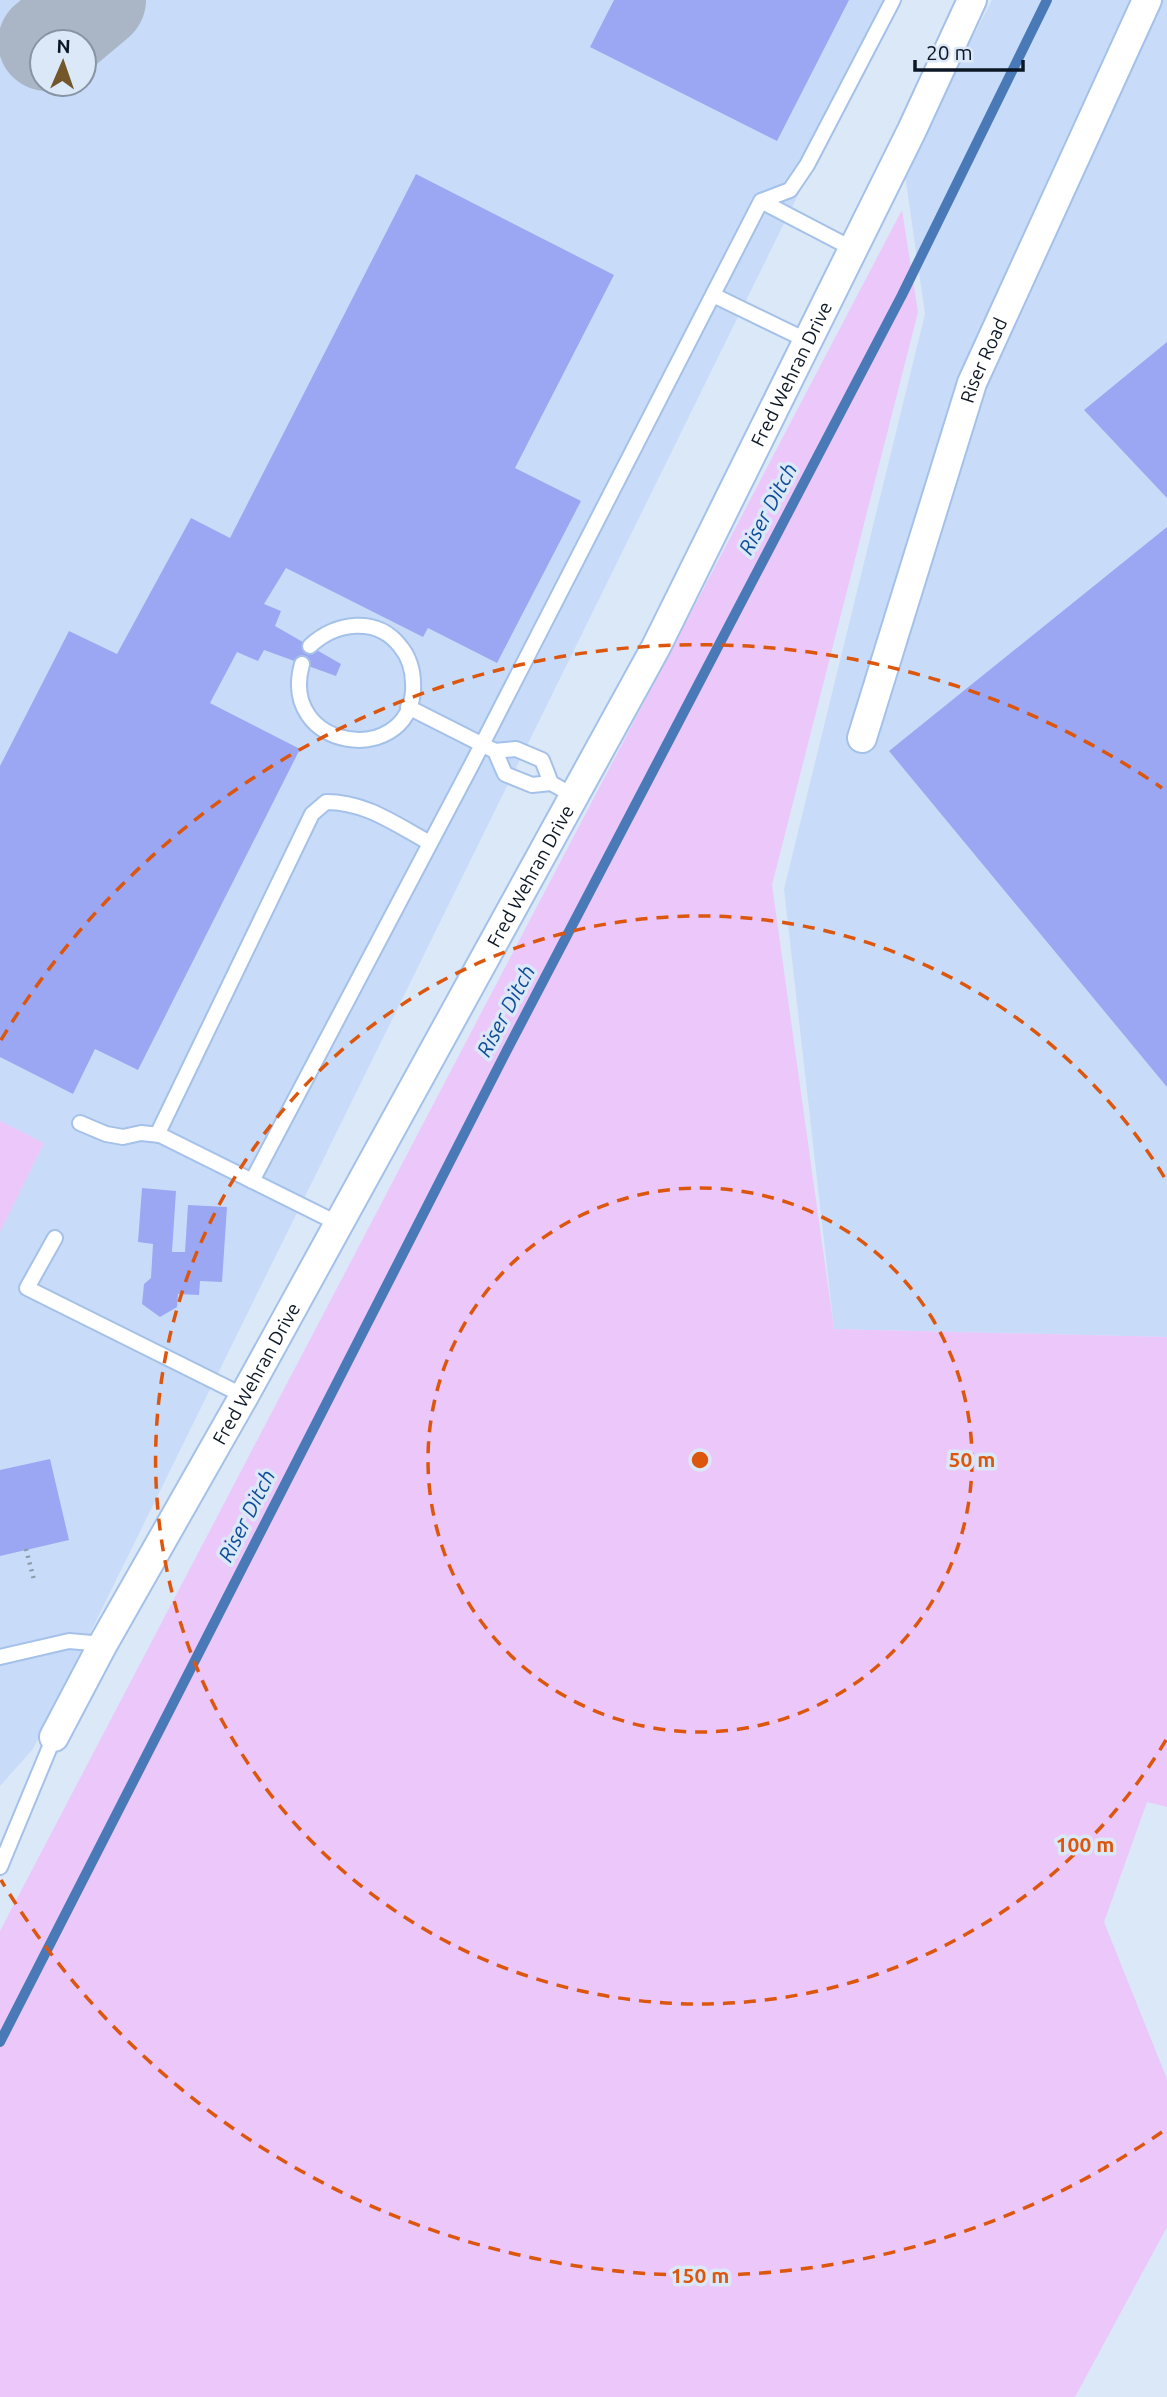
<svg xmlns="http://www.w3.org/2000/svg" width="1167" height="2397" font-family="Ubuntu,sans-serif">
	<style>
		.built { fill: #c8dcf9; fill-rule: evenodd }
		.green { fill: #ecc7fa }
		.lines { fill: none; stroke-linecap: round; stroke-linejoin: round }
		.stream { stroke: #4a79b7; stroke-width: 10 }
		.taxiway { stroke: #aab6c6; stroke-width: 98 }
		.building { fill: #9ba7f3 }
		.service-casing { stroke: #a4c1e9; stroke-width: 18 }
		.minor-casing { stroke: #a4c1e9; stroke-width: 32 }
		.path { stroke: #8d99a8; stroke-width: 4.5; stroke-dasharray: 2 5; stroke-linecap: butt }
		.service { stroke: #fff; stroke-width: 14 }
		.minor { stroke: #fff; stroke-width: 28 }
		.ring { fill: none; stroke: #dd560d; stroke-width: 3.5; stroke-dasharray: 12 9 }
		.labels { text-anchor: middle; stroke-width: 7; stroke-linejoin: round; paint-order: stroke }
		.street-label { font-size: 19px; fill: #0c1725; stroke: #dbe8f8 }
		.water-label { font-size: 21px; font-style: italic; fill: #0d4b95; stroke: #dbe8f8 }
		.centre { fill: #dd560d; stroke: #dbe8f8; stroke-width: 3.5 }
		.ring-label { font-size: 21px; text-anchor: middle; font-weight: bold; fill: #dd560d; stroke: #dbe8f8; stroke-width: 7; stroke-linejoin: round; paint-order: stroke }
	</style>
	<rect width="100%" height="100%" fill="#dbe8f8"/>
	<path class="built" d="M 0,0 L 894,0 L 33,1749 L 0,1786 ZM 42,42 L 84,42 L 84,84 L 42,84 Z
		M 992,0 L 1167,0 L 1167,1337 L 834,1329 L 784,889 L 925,314 L 904,168 Z"/>
	<path class="green" d="M 902,210 L 918,312 L 772,885 L 834,1329 L 1167,1337 L 1167,1807 L 1147,1802 L 1104,1922 L 1167,2079 L 1167,2227 L 1075,2397 L 0,2397 L 0,1931 Z
		M 0,1121 L 44,1143 L 0,1232 Z"/>
	<g class="lines">
		<path class="stream" d="M 0,2042 L 507,1050 L 902,295 L 1047,0"/>
		<path class="taxiway" d="M 47,42 L 97,0"/>
	</g>
	<path class="building" d="M 614,0 L 849,0 L 777,141 L 590,47 Z
		M 416,174 L 614,275 L 515,468 L 581,501 L 497,663 L 428,628 L 423,637 L 286,568 L 264,604 L 281,611 L 275,626 L 341,664 L 336,676 L 264,650 L 258,661 L 237,652 L 210,703 L 300,749 L 138,1070 L 95,1049 L 73,1094 L 0,1057 L 0,766 L 69,631 L 117,654 L 191,518 L 230,538 Z
		M 1167,342 L 1167,498 L 1084,410 Z
		M 1167,527 L 1167,1087 L 889,751 Z
		M 142,1188 L 176,1191 L 172,1252 L 185,1252 L 188,1205 L 227,1207 L 222,1282 L 200,1281 L 199,1295 L 178,1294 L 177,1307 L 160,1317 L 142,1304 L 144,1284 L 151,1278 L 153,1244 L 138,1242 Z
		M 50,1459 L 69,1540 L 0,1556 L 0,1470 Z"/>
	<g class="lines">
		<defs>
			<path id="service" d="M 761,201 L 853,249
				M 713,295 L 808,341
				M 302,664 C 278,750 407,768 413,691 C 414,674 411,659 400,646 C 377,616 335,622 310,646
				M 408,707 L 495,751 L 516,749 L 542,760 L 551,783
				M 495,751 L 505,774 L 532,785 L 551,783 L 574,796
				M 80,1123 L 106,1134 L 123,1137 L 141,1133 L 160,1135 L 339,1224
				M 157,1135 L 312,814 L 326,802 C 366,802 395,824 430,843
				M 252,1181 L 472,764 L 761,201 L 790,190 L 807,165 L 893,0
				M 55,1238 L 27,1288 L 244,1396
				M 0,1657 L 69,1641 L 103,1644
				M 0,1867 L 54,1737"/>
			<g id="minor">
				<path id="s1" d="M 862,738 L 972,383 L 1147,0"/>
				<path id="s2" d="M 54,1737 L 103,1644 L 244,1396 L 656,647 L 912,130 L 972,0"/>
			</g>
		</defs>
		<use href="#service" class="service-casing"/>
		<use href="#minor" class="minor-casing"/>
		<path class="path" d="M 26,1549 L 34,1580"/>
		<use href="#service" class="service"/>
		<use href="#minor" class="minor"/>
	</g>
	<g class="ring">
		<circle cx="700" cy="1460" r="272"/>
		<path d="M1166 1740A544 544 0 1 1 1166 1180"/>
		<path d="M1162 2132A816 816 0 0 1 1 1880M1 1040A816 816 0 0 1 1162 788"/>
	</g>
	<g class="labels">
		<g class="street-label">
			<text dy="7" stroke="none"><textPath href="#s1" startOffset="397">Riser Road</textPath></text>
			<text dy="7" stroke="none"><textPath href="#s2" startOffset="1550">Fred Wehran Drive</textPath></text>
			<text dy="7" stroke="none"><textPath href="#s2" startOffset="984">Fred Wehran Drive</textPath></text>
			<text dy="7" stroke="none"><textPath href="#s2" startOffset="416">Fred Wehran Drive</textPath></text>
		</g>
		<g class="water-label">
			<text transform="translate(768 509) rotate(-62)" y="7">Riser Ditch</text>
			<text transform="translate(506 1011) rotate(-62)" y="7">Riser Ditch</text>
			<text transform="translate(247 1516) rotate(-63)" y="7">Riser Ditch</text>
		</g>
	</g>
	<circle cx="700" cy="1460" r="10" class="centre"/>
	<g class="ring-label">
		<text x="972" y="1467">50 m</text>
		<text x="1085" y="1852">100 m</text>
		<text x="700" y="2283">150 m</text>
	</g>
	<g transform="translate(63 63) rotate(2)"><circle r="33" fill="#dbe8f8" stroke="#8894a4" stroke-width="2"/>
	<path d="M0-5L12 26L0 18L-12 26Z" fill="#735629"/>
	<text y="-10" font-size="19" font-weight="bold" text-anchor="middle" fill="#0c1725">N</text>
	</g>
	<path d="M915 60v10h108v-10" fill="none" stroke="#0c1725" stroke-width="3.5"/>
	<text x="926" y="60" font-size="21" fill="#0c1725" stroke="#dbe8f8" stroke-width="5" paint-order="stroke">20 m</text>
</svg>
